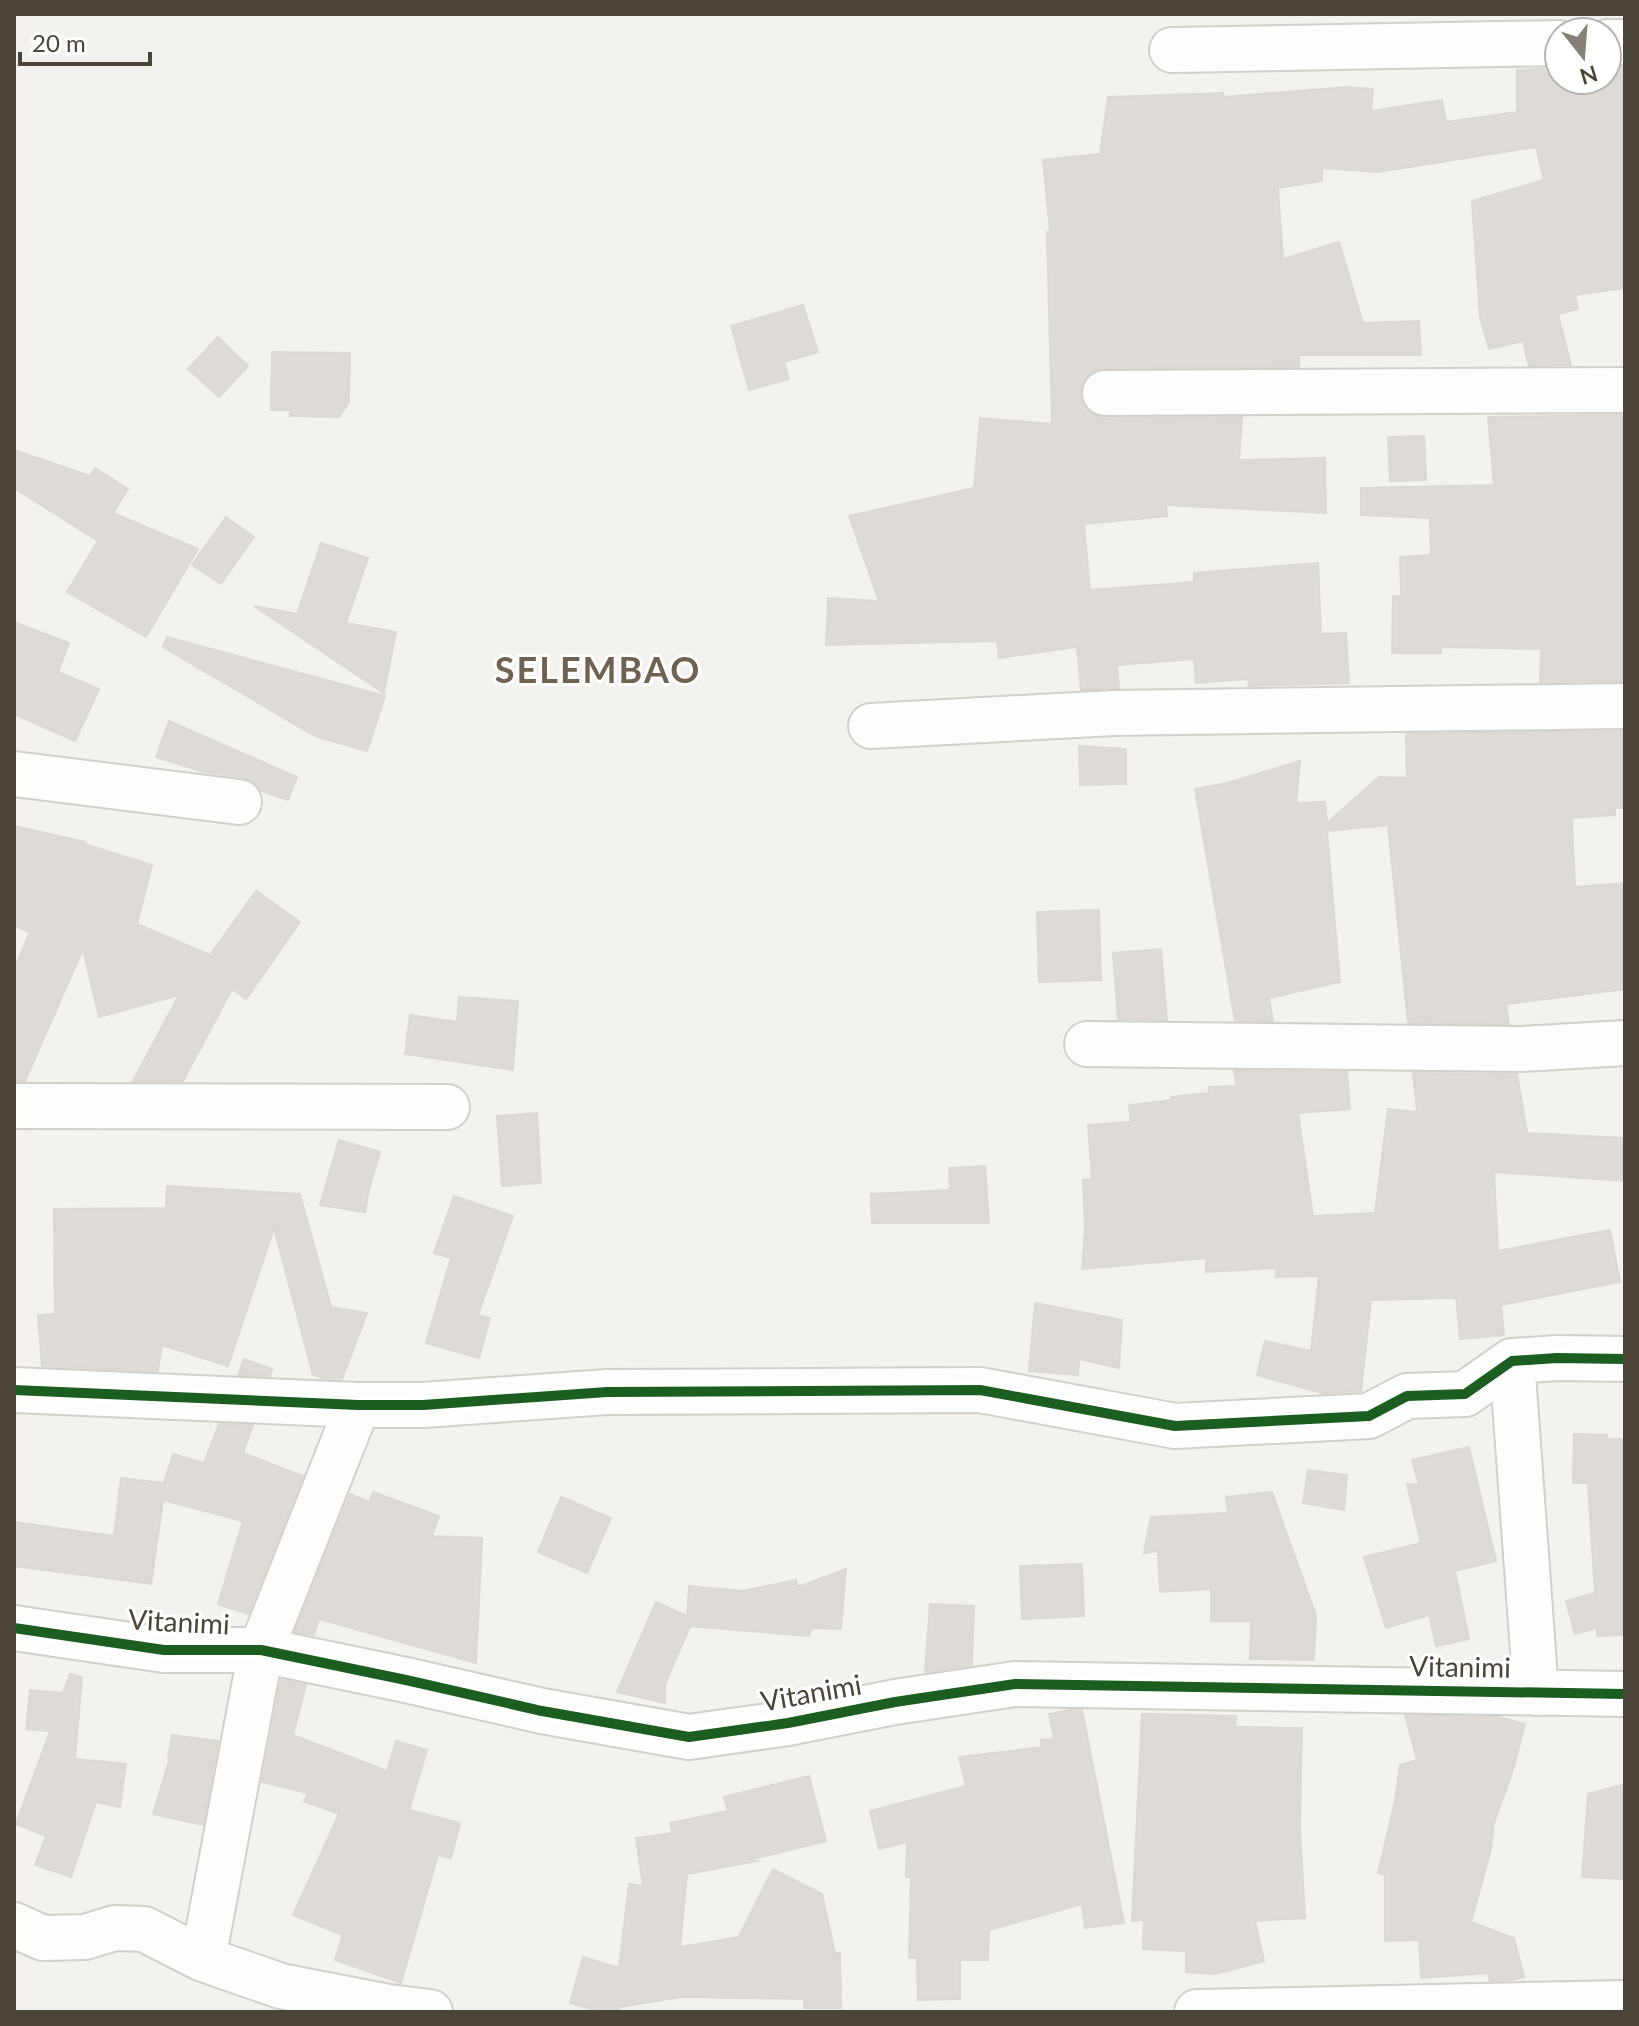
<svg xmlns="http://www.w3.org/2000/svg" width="1639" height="2026" font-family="Lato,sans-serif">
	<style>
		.building { fill: #dedbd6; stroke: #dcd9d4; stroke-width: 2 }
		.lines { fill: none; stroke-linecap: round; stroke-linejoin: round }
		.minor-casing { stroke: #d2d0cb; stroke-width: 48 }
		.minor { stroke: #fdfdfc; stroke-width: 44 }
		.cycleway-casing { stroke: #fff; stroke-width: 15 }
		.cycleway { stroke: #1b5e20; stroke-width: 10 }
		.labels { text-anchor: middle; stroke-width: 6; stroke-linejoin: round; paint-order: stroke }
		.street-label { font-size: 28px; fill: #4b4439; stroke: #fff }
		.district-label { font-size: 36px; font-weight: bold; letter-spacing: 2px; fill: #6e6250; stroke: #fff }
	</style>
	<rect width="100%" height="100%" fill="#f4f2ee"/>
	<path class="building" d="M 1607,67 L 1625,67 L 1625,288 L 1575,295 L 1578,309 L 1558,314 L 1571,365 L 1529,366 L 1523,341 L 1489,349 L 1480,317 L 1472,201 L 1544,180 L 1536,147 L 1378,172 L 1322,168 L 1322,181 L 1278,188 L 1283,259 L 1339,242 L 1363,323 L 1419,321 L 1421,355 L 1299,355 L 1299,367 L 1105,368 L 1092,372 L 1083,381 L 1080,394 L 1083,405 L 1093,415 L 1105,418 L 1242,417 L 1239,460 L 1325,458 L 1326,513 L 1166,505 L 1167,516 L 1084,524 L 1090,590 L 1194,582 L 1194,573 L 1318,563 L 1321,634 L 1346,633 L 1349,683 L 1249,686 L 1248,679 L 1196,683 L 1194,659 L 1117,665 L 1119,688 L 1081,690 L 1077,647 L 999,658 L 997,641 L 826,645 L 828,598 L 879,601 L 849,516 L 974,488 L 980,418 L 1052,424 L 1047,232 L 1050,232 L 1043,160 L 1100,154 L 1108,97 L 1223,93 L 1223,97 L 1347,87 L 1373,89 L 1371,111 L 1442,100 L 1446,122 L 1517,112 L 1517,70 L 1559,68 L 1559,80 L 1607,80 Z
		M 803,305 L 818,352 L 784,362 L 789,379 L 749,390 L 731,326 Z
		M 218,337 L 248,366 L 219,397 L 188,369 Z
		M 272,352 L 350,353 L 349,402 L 339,417 L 290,416 L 290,410 L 271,410 Z
		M 1625,415 L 1624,681 L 1540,682 L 1541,649 L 1441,647 L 1441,653 L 1392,653 L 1393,596 L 1401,596 L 1400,557 L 1431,555 L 1430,518 L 1361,515 L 1361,488 L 1494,485 L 1488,417 Z
		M 1424,436 L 1426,480 L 1390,481 L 1388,437 Z
		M 14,450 L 90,476 L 95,468 L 128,489 L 113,513 L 198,549 L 146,637 L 67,592 L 98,541 L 14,488 Z
		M 226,517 L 254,537 L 221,584 L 192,565 Z
		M 321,543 L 368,558 L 346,623 L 396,632 L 384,693 L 254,606 L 297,614 Z
		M 14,622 L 69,643 L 58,672 L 99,689 L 75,741 L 14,714 Z
		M 167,637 L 385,696 L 367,751 L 315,736 L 163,647 Z
		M 169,721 L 297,777 L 288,800 L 261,791 L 255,783 L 243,777 L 204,772 L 156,757 Z
		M 1622,731 L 1622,736 L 1625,736 L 1625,808 L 1615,808 L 1615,815 L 1572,818 L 1575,887 L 1625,883 L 1625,989 L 1506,1004 L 1509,1024 L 1408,1023 L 1388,825 L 1327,831 L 1340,982 L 1269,998 L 1273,1021 L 1235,1021 L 1195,789 L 1227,783 L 1300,761 L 1296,803 L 1325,802 L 1327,823 L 1379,777 L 1407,778 L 1406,734 Z
		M 1079,746 L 1126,749 L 1126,784 L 1080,785 Z
		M 14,826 L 85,842 L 84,844 L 152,865 L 137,924 L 210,955 L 256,891 L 300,922 L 246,999 L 232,989 L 183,1081 L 133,1081 L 179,995 L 99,1017 L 83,949 L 25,1081 L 14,1081 L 14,970 L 30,932 L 14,926 Z
		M 1099,910 L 1101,980 L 1039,982 L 1037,912 Z
		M 1161,949 L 1167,1020 L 1118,1019 L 1113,953 Z
		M 459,997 L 518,1001 L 513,1070 L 405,1054 L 410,1015 L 457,1022 Z
		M 1234,1071 L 1347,1072 L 1350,1109 L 1298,1113 L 1313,1216 L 1375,1213 L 1388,1109 L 1417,1112 L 1413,1073 L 1517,1074 L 1527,1133 L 1625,1138 L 1625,1181 L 1494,1172 L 1498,1251 L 1610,1230 L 1620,1282 L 1501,1305 L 1504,1335 L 1460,1339 L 1456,1298 L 1371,1300 L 1361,1391 L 1322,1393 L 1257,1375 L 1265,1341 L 1311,1351 L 1319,1276 L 1276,1277 L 1277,1268 L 1206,1272 L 1206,1258 L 1082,1269 L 1085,1228 L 1083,1180 L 1092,1179 L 1088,1125 L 1131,1122 L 1129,1105 L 1171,1100 L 1171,1097 L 1209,1093 L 1209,1087 L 1237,1086 Z
		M 537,1113 L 541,1183 L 502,1186 L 497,1116 Z
		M 339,1140 L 380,1152 L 369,1189 L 365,1212 L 320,1205 Z
		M 985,1166 L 989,1223 L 872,1223 L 871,1194 L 950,1190 L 949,1168 Z
		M 167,1186 L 300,1194 L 331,1307 L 367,1313 L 342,1379 L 323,1378 L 313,1375 L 274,1228 L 228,1366 L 162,1345 L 158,1371 L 42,1366 L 38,1315 L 55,1314 L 54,1209 L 166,1208 Z
		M 454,1196 L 513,1216 L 478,1315 L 490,1318 L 479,1358 L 426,1343 L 451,1258 L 434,1253 Z
		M 1035,1303 L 1122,1320 L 1119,1368 L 1079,1359 L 1078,1375 L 1029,1371 Z
		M 244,1359 L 272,1369 L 270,1376 L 238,1375 Z
		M 219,1424 L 253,1425 L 243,1453 L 303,1476 L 248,1614 L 218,1604 L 243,1521 L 163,1500 L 151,1584 L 14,1566 L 14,1522 L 114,1536 L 121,1478 L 164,1483 L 173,1454 L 204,1463 Z
		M 1574,1434 L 1607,1435 L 1607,1439 L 1625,1439 L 1625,1635 L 1597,1636 L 1597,1628 L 1575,1634 L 1566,1601 L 1595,1593 L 1588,1483 L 1573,1483 Z
		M 1469,1447 L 1496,1561 L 1455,1571 L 1469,1639 L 1436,1646 L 1429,1615 L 1386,1628 L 1364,1557 L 1421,1543 L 1407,1484 L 1419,1485 L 1412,1460 Z
		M 1308,1470 L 1347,1475 L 1344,1510 L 1303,1503 Z
		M 373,1492 L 439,1516 L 432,1536 L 482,1538 L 476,1663 L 319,1619 L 314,1635 L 295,1632 L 350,1494 L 369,1502 Z
		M 1272,1492 L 1316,1616 L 1314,1660 L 1250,1659 L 1251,1621 L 1211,1621 L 1211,1589 L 1160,1592 L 1158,1551 L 1144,1553 L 1151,1517 L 1228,1513 L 1226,1497 Z
		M 561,1497 L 611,1518 L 587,1573 L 538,1552 Z
		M 1082,1564 L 1084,1616 L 1022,1619 L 1020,1566 Z
		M 846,1569 L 841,1629 L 812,1628 L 809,1636 L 690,1626 L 665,1684 L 665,1703 L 617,1692 L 656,1602 L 687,1616 L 689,1586 L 743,1591 L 796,1580 L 798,1587 Z
		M 930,1604 L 974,1606 L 972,1665 L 925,1672 Z
		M 70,1674 L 82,1677 L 75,1759 L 126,1764 L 120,1807 L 96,1802 L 71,1877 L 35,1865 L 46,1836 L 16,1824 L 50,1731 L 26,1729 L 30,1690 L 63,1693 Z
		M 281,1680 L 306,1685 L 293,1735 L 387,1771 L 396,1741 L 427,1750 L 409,1810 L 460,1823 L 451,1858 L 438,1855 L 401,1983 L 335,1960 L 343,1935 L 293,1915 L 339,1814 L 304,1801 L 308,1793 L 262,1782 Z
		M 1069,1710 L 1082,1710 L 1124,1923 L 1085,1928 L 1082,1904 L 989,1930 L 988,1960 L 960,1960 L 960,1999 L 918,2000 L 917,1958 L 909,1958 L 911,1877 L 906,1877 L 907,1842 L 879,1849 L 870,1811 L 966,1786 L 959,1757 L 1042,1747 L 1041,1740 L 1054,1739 L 1049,1714 Z
		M 1142,1714 L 1236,1716 L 1235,1727 L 1302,1728 L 1300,1830 L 1305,1918 L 1255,1921 L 1264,1961 L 1215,1974 L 1186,1972 L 1186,1951 L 1143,1949 L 1144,1920 L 1132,1921 Z
		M 1405,1715 L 1498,1717 L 1525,1724 L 1513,1770 L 1494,1823 L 1491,1849 L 1471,1922 L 1514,1938 L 1524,1977 L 1511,1980 L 1490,1981 L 1488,1973 L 1421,1978 L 1419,1940 L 1385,1941 L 1385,1875 L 1378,1873 L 1395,1801 L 1400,1765 L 1417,1760 Z
		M 172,1735 L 218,1741 L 203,1825 L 153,1814 L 170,1758 L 168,1758 Z
		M 809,1776 L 826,1841 L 753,1859 L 758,1861 L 687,1874 L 680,1947 L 739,1937 L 773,1869 L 822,1894 L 835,1953 L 840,1953 L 841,2008 L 804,2008 L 804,1999 L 681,1997 L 620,2007 L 619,2012 L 602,2012 L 570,2003 L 583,1957 L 619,1968 L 629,1884 L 643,1886 L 636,1838 L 672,1833 L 670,1823 L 728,1811 L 724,1797 Z
		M 1625,1784 L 1625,1879 L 1582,1877 L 1588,1794 Z"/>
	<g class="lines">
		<defs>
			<path id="minor" d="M 1607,42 L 1625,42
				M 1172,50 L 1559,43
				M 1105,393 L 1625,390
				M 871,726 L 1113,713 L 1625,706
				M 14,774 L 239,802
				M 1087,1044 L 1522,1049 L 1625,1043
				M 14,1106 L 447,1107
				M 1512,1361 L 1536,1693
				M 14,1390 L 358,1405 L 423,1405 L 607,1392 L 980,1390 L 1175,1426 L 1369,1416 L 1407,1396 L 1465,1394 L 1512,1361 L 1557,1358 L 1625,1359
				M 14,1628 L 164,1650 L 261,1650 L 406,1680 L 542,1711 L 689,1737 L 788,1723 L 895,1702 L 1015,1684 L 1625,1694
				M 14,1925 L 43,1938 L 85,1937 L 115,1928 L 144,1929 L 203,1959 L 281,1986 L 389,2007 L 430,2012
				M 203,1959 L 261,1650 L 358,1405
				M 1197,2012 L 1625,2003"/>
		</defs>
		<use href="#minor" class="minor-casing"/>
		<use href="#minor" class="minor"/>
		<defs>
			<path id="cycleway" d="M 14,1390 L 358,1405 L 423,1405 L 607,1392 L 980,1390 L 1175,1426 L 1369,1416 L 1407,1396 L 1465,1394 L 1512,1361 L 1557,1358 L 1625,1359
				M 14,1628 L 164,1650 L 261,1650 L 406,1680 L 542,1711 L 689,1737 L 788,1723 L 895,1702 L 1015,1684 L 1625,1694"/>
		</defs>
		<use href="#cycleway" class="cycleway-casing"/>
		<use href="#cycleway" class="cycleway"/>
	</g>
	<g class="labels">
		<g class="street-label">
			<text transform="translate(179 1622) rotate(3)" y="10">Vitanimi</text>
			<text transform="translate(1460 1667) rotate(1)" y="10">Vitanimi</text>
			<text transform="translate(811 1693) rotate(-10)" y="10">Vitanimi</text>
		</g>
		<g class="district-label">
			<text x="598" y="683">SELEMBAO</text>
		</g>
	</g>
	<rect width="1639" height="2026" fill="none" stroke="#4b4439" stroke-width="32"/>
	<g transform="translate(1583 56) rotate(163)"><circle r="38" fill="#ffffff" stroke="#b7b4b0" stroke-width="2"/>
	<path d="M0-6L14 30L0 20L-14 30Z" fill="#868178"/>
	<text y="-12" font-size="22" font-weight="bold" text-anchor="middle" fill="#4b4439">N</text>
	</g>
	<path d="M20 52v12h130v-12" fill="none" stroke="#4b4439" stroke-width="4"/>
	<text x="32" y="52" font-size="24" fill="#4b4439" stroke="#ffffff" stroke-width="6" paint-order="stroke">20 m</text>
</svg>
